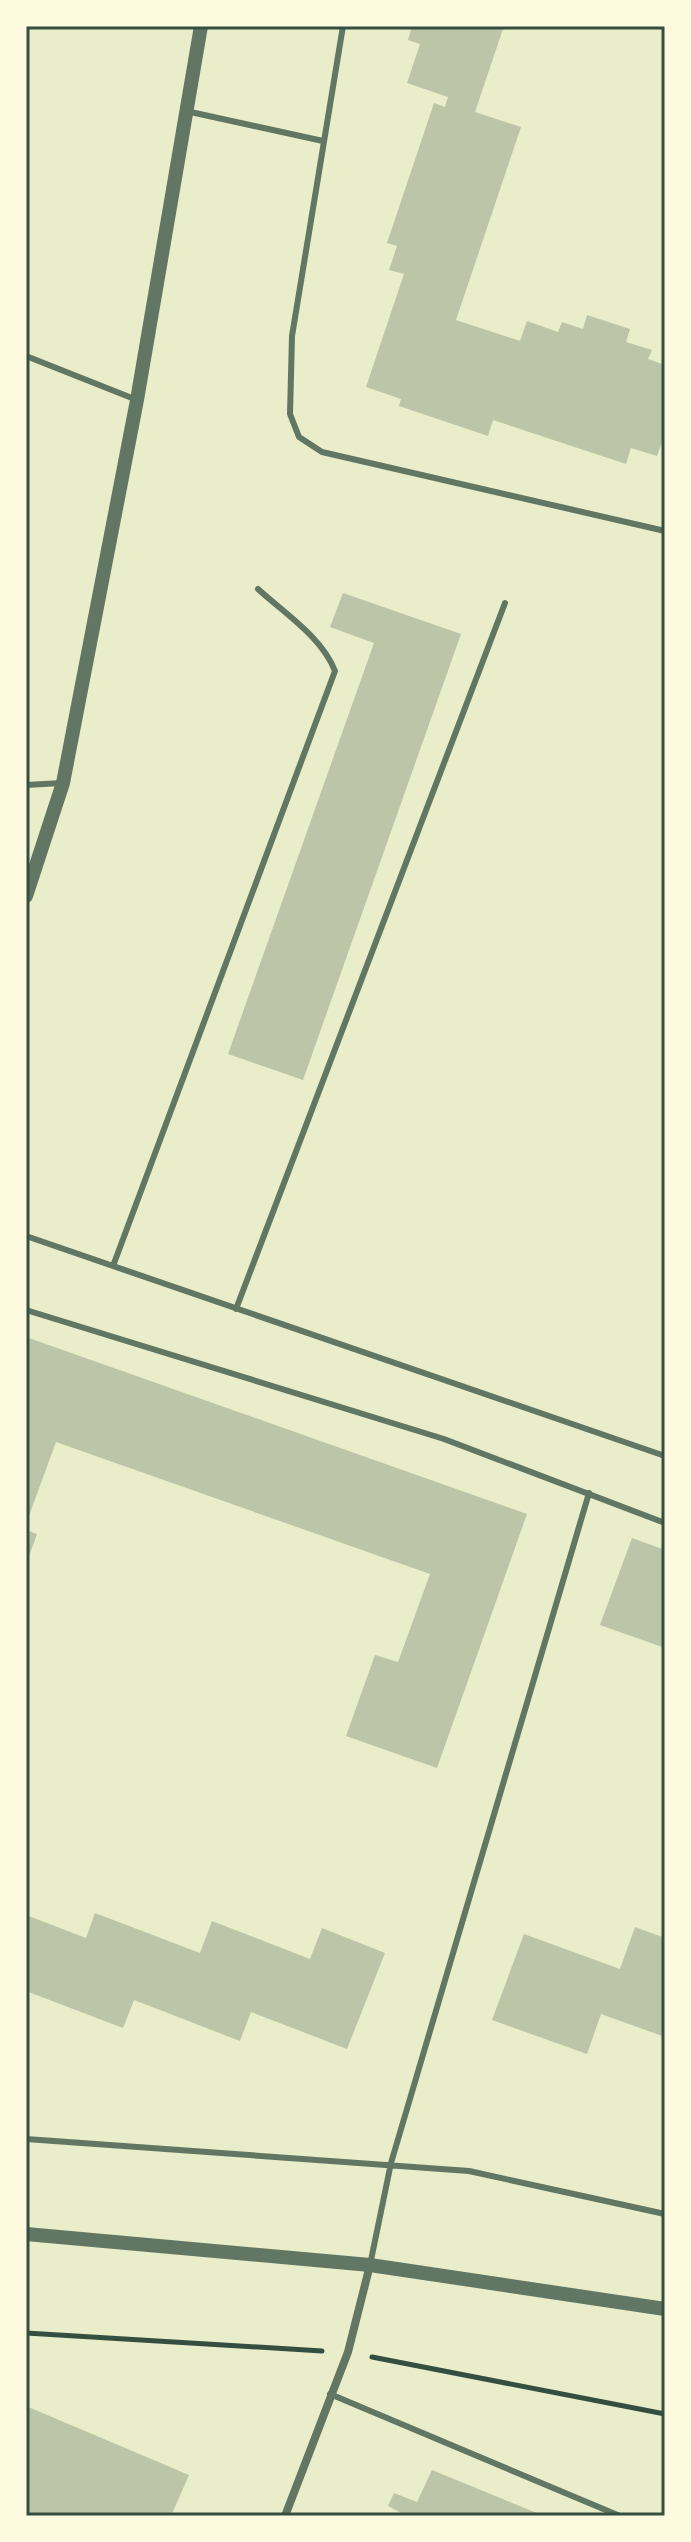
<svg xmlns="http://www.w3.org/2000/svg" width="691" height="2542" font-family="'Times New Roman',serif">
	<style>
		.building { fill: #bcc5a7 }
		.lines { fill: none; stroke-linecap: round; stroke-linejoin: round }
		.path { stroke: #344e41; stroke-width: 5 }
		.service { stroke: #617663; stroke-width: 6 }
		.minor { stroke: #617663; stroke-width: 8 }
		.tertiary { stroke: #617663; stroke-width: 14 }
		.neatline { fill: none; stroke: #344e41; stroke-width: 3 }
	</style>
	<rect width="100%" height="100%" fill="#e9edc9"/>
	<path class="building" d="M 412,26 L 504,26 L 475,112 L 521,127 L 456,320 L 520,341 L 527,321 L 558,332 L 562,322 L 583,329 L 587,315 L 630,329 L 626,342 L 652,350 L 648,359 L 665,365 L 665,434 L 657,456 L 631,448 L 626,464 L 493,420 L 488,436 L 399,406 L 401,399 L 366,387 L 404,274 L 389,270 L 397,246 L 387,243 L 434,103 L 445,107 L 448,97 L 407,83 L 420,44 L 408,40 Z
		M 343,593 L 461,634 L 303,1080 L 228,1054 L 374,643 L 330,627 Z
		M 26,1337 L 527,1514 L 437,1768 L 346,1736 L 375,1655 L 398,1662 L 430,1574 L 56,1442 L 26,1524 Z
		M 26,1530 L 37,1534 L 26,1565 Z
		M 632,1538 L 665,1550 L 665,1648 L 600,1625 Z
		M 95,1913 L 200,1953 L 212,1921 L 310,1959 L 322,1928 L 385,1953 L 347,2049 L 251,2012 L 240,2041 L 134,2000 L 123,2028 L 26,1991 L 26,1915 L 86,1938 Z
		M 635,1927 L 665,1938 L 665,2037 L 601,2014 L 587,2054 L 492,2020 L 524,1934 L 620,1969 Z
		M 26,2406 L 189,2475 L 171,2516 L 26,2516 Z
		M 432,2470 L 544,2516 L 407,2516 L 388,2506 L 394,2493 L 417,2502 Z"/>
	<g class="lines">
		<path class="path" d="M 26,2333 L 322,2351
			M 372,2357 L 665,2414"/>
		<path class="service" d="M 343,26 L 292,336 L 290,414 L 299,437 L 322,452 L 665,531
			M 186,111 L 323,141
			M 26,356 L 137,400
			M 26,785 L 62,783
			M 26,1236 L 665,1456
			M 113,1266 L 335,671 C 322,637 284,613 258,589
			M 236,1309 L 505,603
			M 26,1310 L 444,1439 L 665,1523
			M 26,2139 L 469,2171 L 665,2214
			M 370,2265 L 391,2163 L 589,1493
			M 330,2394 L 620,2516"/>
		<path class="minor" d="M 285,2516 L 348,2352 L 370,2265"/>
		<path class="tertiary" d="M 26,896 L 63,783 L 137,400 L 201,26
			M 26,2234 L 370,2265 L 665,2309"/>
	</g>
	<rect width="691" height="2542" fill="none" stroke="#fefae0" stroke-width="56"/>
	<rect x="28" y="28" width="635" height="2486" class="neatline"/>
</svg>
